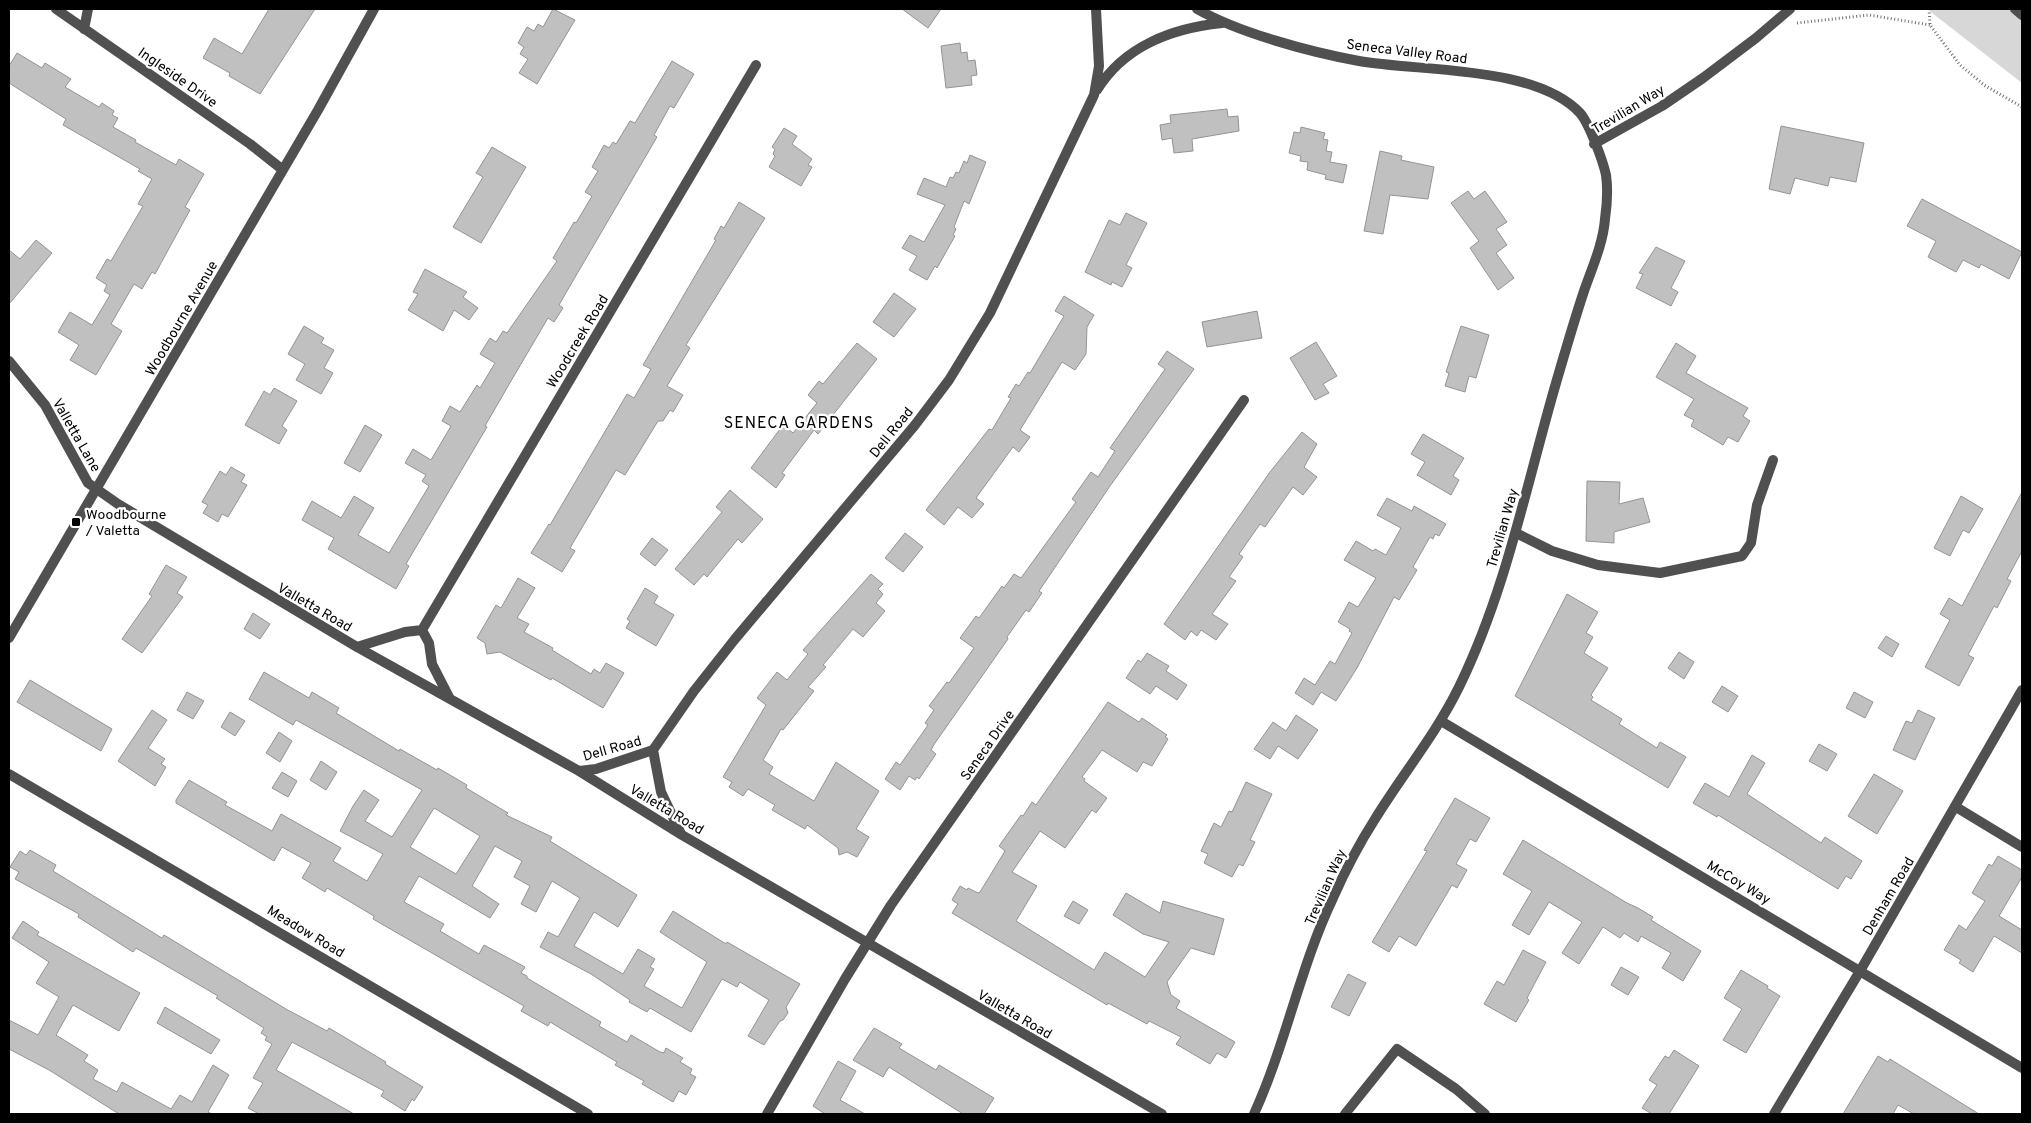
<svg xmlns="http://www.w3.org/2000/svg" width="2031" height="1123" font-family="Overpass,sans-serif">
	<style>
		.green { fill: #d7d7d7 }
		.building { fill: #c0c0c0; stroke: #949494; fill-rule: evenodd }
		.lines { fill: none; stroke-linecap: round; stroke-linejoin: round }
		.path { stroke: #727272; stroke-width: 3; stroke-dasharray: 1 2.5; stroke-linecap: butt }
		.service { stroke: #505050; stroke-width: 10 }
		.minor { stroke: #505050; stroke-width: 10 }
		.poi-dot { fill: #000; stroke: #fff; stroke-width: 2 }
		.labels { text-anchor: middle; stroke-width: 4.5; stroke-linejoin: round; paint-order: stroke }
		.street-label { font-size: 14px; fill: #000; stroke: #fff }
		.poi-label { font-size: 14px; fill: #000; stroke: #fff; text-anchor: start }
		.quarter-label { font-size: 16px; letter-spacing: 1px; fill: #000; stroke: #fff }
	</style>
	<rect width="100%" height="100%" fill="#fff"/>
	<path class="green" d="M 1927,9 L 2022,9 L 2022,83 Z"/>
	<path class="building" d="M 269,9 L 315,9 L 260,94 L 229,76 L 230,73 L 203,58 L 214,38 L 242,54 Z
		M 553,9 L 575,20 L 537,84 L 519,73 L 528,59 L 520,54 L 524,47 L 518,43 L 527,27 L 534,31 L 538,24 L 543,27 Z
		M 902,9 L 941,9 L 928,28 Z
		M 960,43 L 961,53 L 967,52 L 968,61 L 975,60 L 977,75 L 971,76 L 972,85 L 946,88 L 941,46 Z
		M 17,53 L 42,68 L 45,63 L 71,79 L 65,87 L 99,107 L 102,103 L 114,111 L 112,115 L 118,118 L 113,127 L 136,140 L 135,142 L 176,165 L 179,159 L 204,174 L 185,207 L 190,210 L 155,274 L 152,272 L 142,289 L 134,284 L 111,324 L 122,331 L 96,375 L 70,360 L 79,345 L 58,332 L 70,312 L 92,325 L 110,295 L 104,291 L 107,285 L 96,278 L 107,259 L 111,261 L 143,206 L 138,204 L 152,179 L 138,171 L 140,169 L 63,125 L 66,119 L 9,83 L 9,66 Z
		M 672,61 L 694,74 L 674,108 L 670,106 L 654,135 L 657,137 L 567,291 L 559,305 L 563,308 L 554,322 L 548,318 L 511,381 L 485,426 L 487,427 L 406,564 L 409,566 L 396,589 L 328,549 L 334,538 L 302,520 L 312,501 L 341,518 L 354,496 L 374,508 L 358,535 L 389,553 L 429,486 L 422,481 L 426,475 L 405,463 L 413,449 L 431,460 L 451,426 L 442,421 L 450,406 L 460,412 L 477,385 L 480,388 L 495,363 L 480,354 L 490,338 L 496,342 L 503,331 L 507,333 L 557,261 L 553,258 L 574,222 L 576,223 L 592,196 L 585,192 L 598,171 L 592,167 L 604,145 L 609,148 L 613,142 L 616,144 L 630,121 L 635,123 Z
		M 1227,109 L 1228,117 L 1238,116 L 1239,131 L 1192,139 L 1193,151 L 1174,153 L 1172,138 L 1162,140 L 1160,125 L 1171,123 L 1170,115 Z
		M 1781,126 L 1864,143 L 1856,182 L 1830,177 L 1828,186 L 1795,178 L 1790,194 L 1769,189 Z
		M 1301,127 L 1325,133 L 1323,139 L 1328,140 L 1326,151 L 1332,152 L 1330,162 L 1347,165 L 1343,183 L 1325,179 L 1326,175 L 1307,170 L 1308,162 L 1300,161 L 1301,156 L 1289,153 L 1294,132 L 1300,133 Z
		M 784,128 L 797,136 L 792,144 L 812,159 L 808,165 L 812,167 L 801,186 L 769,167 L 775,156 L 773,154 L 775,149 L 772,147 Z
		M 492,147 L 526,167 L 481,243 L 453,227 L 483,177 L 476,173 Z
		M 1380,151 L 1402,156 L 1401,160 L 1434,167 L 1428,199 L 1390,195 L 1383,234 L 1364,231 Z
		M 970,155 L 986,162 L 969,204 L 964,201 L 954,227 L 956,229 L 953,235 L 955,236 L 937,268 L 935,266 L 927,280 L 909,270 L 917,256 L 902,248 L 910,235 L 924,242 L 945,205 L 917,194 L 924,178 L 946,187 L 950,177 L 953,178 L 956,172 L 959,173 L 964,161 L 967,163 Z
		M 1468,191 L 1474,199 L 1485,191 L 1507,222 L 1496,229 L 1507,245 L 1496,253 L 1514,278 L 1498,290 L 1470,248 L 1479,241 L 1451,203 Z
		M 1922,199 L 2022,252 L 2009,279 L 1981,264 L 1979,268 L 1963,260 L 1956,272 L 1928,257 L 1936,241 L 1907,226 Z
		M 739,202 L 765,218 L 686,345 L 690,348 L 667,386 L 683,395 L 673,412 L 670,410 L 663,421 L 658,421 L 625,475 L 616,470 L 570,548 L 575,551 L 562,572 L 531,553 L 549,524 L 550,525 L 627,394 L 634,398 L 651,369 L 643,365 L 716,240 L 714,239 L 721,226 L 724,228 Z
		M 1126,213 L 1147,223 L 1126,265 L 1132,268 L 1122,287 L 1112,282 L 1111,285 L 1085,272 L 1109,220 L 1120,225 Z
		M 36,240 L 52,253 L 9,304 L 9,250 L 20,259 Z
		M 1656,247 L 1685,261 L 1671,288 L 1678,292 L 1671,306 L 1636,288 L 1643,274 L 1639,273 Z
		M 425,269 L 467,292 L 463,297 L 478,308 L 469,320 L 454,310 L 443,331 L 408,310 L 418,294 L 413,292 Z
		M 894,293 L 916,309 L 894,337 L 873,322 Z
		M 1064,296 L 1094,315 L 1087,327 L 1086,354 L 1075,370 L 1062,362 L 1020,430 L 1030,437 L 1019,452 L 1013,447 L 976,498 L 984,504 L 972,518 L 958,507 L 944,525 L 926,510 L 989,429 L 992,430 L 1011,398 L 1008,397 L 1016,384 L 1019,386 L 1028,372 L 1030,373 L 1064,316 L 1055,311 Z
		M 1257,311 L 1262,338 L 1207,347 L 1202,322 Z
		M 304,326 L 324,338 L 321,343 L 334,350 L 324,368 L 333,373 L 321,394 L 296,380 L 305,364 L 288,354 Z
		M 1461,326 L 1489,335 L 1476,378 L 1469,376 L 1465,392 L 1445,386 L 1449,373 L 1446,372 Z
		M 1316,342 L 1337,376 L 1323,384 L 1329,393 L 1315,400 L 1290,358 Z
		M 857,343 L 877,359 L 818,434 L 814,430 L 782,473 L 785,475 L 776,488 L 751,468 L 783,425 L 793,433 L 817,403 L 808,395 L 819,381 L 823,384 Z
		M 1676,343 L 1696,356 L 1686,373 L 1748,408 L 1743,416 L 1750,421 L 1738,442 L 1728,437 L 1723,445 L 1691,426 L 1694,420 L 1684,415 L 1694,399 L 1656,377 Z
		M 1167,351 L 1194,369 L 1110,486 L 1039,591 L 1042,593 L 1029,612 L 1026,610 L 1007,637 L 1008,639 L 935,743 L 931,750 L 936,754 L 919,779 L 917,777 L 915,780 L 909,776 L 900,790 L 885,779 L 896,762 L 900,765 L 928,725 L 925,723 L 934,710 L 929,706 L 947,682 L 949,683 L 974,648 L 960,638 L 976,616 L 979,618 L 1002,586 L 1004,588 L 1014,574 L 1021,578 L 1076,502 L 1072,499 L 1091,472 L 1098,477 L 1115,451 L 1110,448 L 1165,369 L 1158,364 Z
		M 274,388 L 297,401 L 282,426 L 287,430 L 279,444 L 245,425 L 264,391 L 270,395 Z
		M 365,425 L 382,435 L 360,472 L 344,463 Z
		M 1302,432 L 1317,444 L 1304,467 L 1317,477 L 1303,495 L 1293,487 L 1265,527 L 1260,524 L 1239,554 L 1243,557 L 1229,577 L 1236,581 L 1212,614 L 1228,624 L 1216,640 L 1201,630 L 1197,636 L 1191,631 L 1185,640 L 1164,624 L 1270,472 Z
		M 1423,434 L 1464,458 L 1453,476 L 1459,480 L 1451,495 L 1417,475 L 1425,462 L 1411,454 Z
		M 231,467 L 245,475 L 241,482 L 247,485 L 228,517 L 222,514 L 218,522 L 203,513 L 208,505 L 202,502 L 220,471 L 226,475 Z
		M 1587,481 L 1620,482 L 1619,504 L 1643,498 L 1650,522 L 1614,532 L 1614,543 L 1586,541 Z
		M 730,490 L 763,519 L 742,543 L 738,539 L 707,577 L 704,574 L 694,585 L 675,569 L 722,512 L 716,507 Z
		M 2022,492 L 2022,551 L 2007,579 L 2011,581 L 1997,608 L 1994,606 L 1968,655 L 1974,658 L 1959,686 L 1925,667 L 1950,620 L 1940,614 L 1949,598 L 1962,606 Z
		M 1961,496 L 1983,509 L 1969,533 L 1963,530 L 1950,556 L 1934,548 Z
		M 1387,498 L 1412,511 L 1414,506 L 1446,524 L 1439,536 L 1435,534 L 1433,539 L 1430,537 L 1413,567 L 1417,570 L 1399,600 L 1394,597 L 1357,668 L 1336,701 L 1321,692 L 1313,705 L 1295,693 L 1304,678 L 1315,685 L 1330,661 L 1335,664 L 1352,633 L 1349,631 L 1350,629 L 1338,622 L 1349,602 L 1358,607 L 1376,578 L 1344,560 L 1356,541 L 1373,551 L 1375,549 L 1386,555 L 1401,528 L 1377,515 Z
		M 905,533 L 923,547 L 903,572 L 885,558 Z
		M 652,538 L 668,550 L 655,566 L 640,554 Z
		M 166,565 L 187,577 L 177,593 L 183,597 L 142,653 L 122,639 L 152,596 L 149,594 Z
		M 871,574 L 883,584 L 878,589 L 883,594 L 876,603 L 885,611 L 863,637 L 853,629 L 823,665 L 826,667 L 808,687 L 814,691 L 783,730 L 781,729 L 763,760 L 773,767 L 769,774 L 814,801 L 836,762 L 879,791 L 856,829 L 869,837 L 857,857 L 847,852 L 839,855 L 838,848 L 807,825 L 805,829 L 772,810 L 775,805 L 748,789 L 743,796 L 729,787 L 732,782 L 723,777 L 766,705 L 757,698 L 777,672 L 787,680 L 808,654 L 803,650 Z
		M 518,578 L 535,588 L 517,618 L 529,624 L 524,632 L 553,648 L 552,650 L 591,674 L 594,669 L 600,673 L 606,663 L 624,673 L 603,708 L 552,678 L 551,680 L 500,652 L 487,654 L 485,643 L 477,638 L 496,605 L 501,608 Z
		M 645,588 L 658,596 L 654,603 L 674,615 L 656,646 L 626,628 L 630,621 L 627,619 Z
		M 1567,594 L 1598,612 L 1586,633 L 1593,637 L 1584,653 L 1608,668 L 1591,695 L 1593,697 L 1591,700 L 1622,719 L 1619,724 L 1657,748 L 1660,742 L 1686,757 L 1668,788 L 1515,696 Z
		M 253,613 L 270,624 L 260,639 L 244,629 Z
		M 1886,636 L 1899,644 L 1892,657 L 1878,648 Z
		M 1679,652 L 1694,662 L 1684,679 L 1668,668 Z
		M 1147,653 L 1169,666 L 1166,671 L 1187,685 L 1177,700 L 1156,686 L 1150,694 L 1126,678 L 1138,660 L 1141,662 Z
		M 264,672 L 309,698 L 312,692 L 339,708 L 336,713 L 399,751 L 400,749 L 437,770 L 438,768 L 467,785 L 466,788 L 508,813 L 506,815 L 552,837 L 550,841 L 637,895 L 618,927 L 594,912 L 574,946 L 623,974 L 638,949 L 655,959 L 650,967 L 654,969 L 644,986 L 682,1008 L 707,962 L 660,932 L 673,911 L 726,944 L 727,942 L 800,984 L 786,1007 L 788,1013 L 783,1020 L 780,1021 L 764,1045 L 748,1036 L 769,1000 L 740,982 L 737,987 L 722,979 L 691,1032 L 650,1008 L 647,1012 L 629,1002 L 630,1000 L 591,974 L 540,947 L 548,932 L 558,937 L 580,898 L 552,881 L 536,912 L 521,904 L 530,886 L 514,877 L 522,861 L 495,846 L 472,886 L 499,904 L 490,918 L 419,876 L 404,902 L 444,924 L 440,931 L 479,954 L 484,945 L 525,967 L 521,973 L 527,976 L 527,978 L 601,1022 L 599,1026 L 627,1042 L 631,1035 L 660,1052 L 664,1053 L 666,1048 L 683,1058 L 680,1062 L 692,1069 L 690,1074 L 696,1077 L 686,1095 L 679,1091 L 673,1102 L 642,1084 L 644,1081 L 615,1065 L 617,1062 L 550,1022 L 548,1026 L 521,1011 L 524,1006 L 373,919 L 374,916 L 327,888 L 325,892 L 302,878 L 311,863 L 282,847 L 274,861 L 176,803 L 176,800 L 189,780 L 227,802 L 225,805 L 272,831 L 281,814 L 341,848 L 333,861 L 367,881 L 383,854 L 340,831 L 353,806 L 364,790 L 379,800 L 365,821 L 392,837 L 422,790 L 296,720 L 293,725 L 249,699 ZM 434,808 L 480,836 L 456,874 L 410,847 Z
		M 30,680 L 112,729 L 101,751 L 17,702 Z
		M 1722,686 L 1738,696 L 1728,712 L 1712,702 Z
		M 187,692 L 204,701 L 193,719 L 177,710 Z
		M 1854,692 L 1873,702 L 1865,718 L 1846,708 Z
		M 1108,702 L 1139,722 L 1142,718 L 1167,735 L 1165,737 L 1168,739 L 1152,766 L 1143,762 L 1137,772 L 1102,750 L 1082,777 L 1085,779 L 1084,781 L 1107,798 L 1096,813 L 1092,810 L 1065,848 L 1040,831 L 1012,872 L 1037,886 L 1016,921 L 1094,970 L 1105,952 L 1145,977 L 1169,942 L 1143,934 L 1113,915 L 1126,893 L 1160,913 L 1163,901 L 1224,919 L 1214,955 L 1191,948 L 1167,982 L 1171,995 L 1180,1001 L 1176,1008 L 1235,1042 L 1226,1058 L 1217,1053 L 1210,1064 L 1176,1044 L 1181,1037 L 1149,1021 L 1147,1024 L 1108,1003 L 1107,1005 L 952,913 L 958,904 L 952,900 L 960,886 L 967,890 L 968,888 L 978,893 L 980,892 L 1005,851 L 999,846 L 1021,815 L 1023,816 L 1032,802 L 1036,805 Z
		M 152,710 L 167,720 L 148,748 L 165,759 L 161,764 L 166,767 L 155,786 L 118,761 Z
		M 1918,710 L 1935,718 L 1915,760 L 1893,750 L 1906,721 L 1912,723 Z
		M 230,712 L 245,721 L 235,736 L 221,727 Z
		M 1296,715 L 1318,730 L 1298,759 L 1278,746 L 1270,759 L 1254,749 L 1273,722 L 1286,731 Z
		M 279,732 L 292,741 L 280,762 L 266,753 Z
		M 1819,744 L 1837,754 L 1827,771 L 1809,761 Z
		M 1752,755 L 1765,763 L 1747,794 L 1821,843 L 1825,837 L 1862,861 L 1851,879 L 1846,876 L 1838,889 L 1718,815 L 1717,817 L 1693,803 L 1705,783 L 1729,797 Z
		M 321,761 L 337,772 L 326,790 L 310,780 Z
		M 282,772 L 297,781 L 288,797 L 272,788 Z
		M 1874,774 L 1903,791 L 1877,834 L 1848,816 Z
		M 1246,782 L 1272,794 L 1250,840 L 1255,842 L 1243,866 L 1239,864 L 1232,877 L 1204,863 L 1208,854 L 1201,851 L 1214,823 L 1221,827 L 1229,811 L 1232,812 Z
		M 1455,798 L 1490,818 L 1476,842 L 1470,839 L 1456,864 L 1467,870 L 1457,888 L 1452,885 L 1416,946 L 1399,936 L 1389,952 L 1372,942 L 1427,851 L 1424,850 Z
		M 1523,840 L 1627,903 L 1638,908 L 1653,917 L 1651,920 L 1701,951 L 1683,981 L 1662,968 L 1671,953 L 1641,936 L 1638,942 L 1624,933 L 1620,938 L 1603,927 L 1579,964 L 1562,953 L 1582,922 L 1549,902 L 1529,935 L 1512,925 L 1532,891 L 1503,874 Z
		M 30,850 L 56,865 L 53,871 L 162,938 L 164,935 L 286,1009 L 327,1031 L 329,1028 L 386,1062 L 385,1064 L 423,1087 L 414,1101 L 412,1099 L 405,1111 L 381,1096 L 384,1091 L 292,1042 L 276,1070 L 354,1114 L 259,1114 L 248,1108 L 263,1083 L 253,1078 L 272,1044 L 265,1040 L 267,1037 L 261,1033 L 264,1028 L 216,998 L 218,996 L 136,948 L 133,952 L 78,917 L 79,914 L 15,879 L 19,872 L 10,867 L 20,851 L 26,855 Z
		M 1998,856 L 2022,870 L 2022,877 L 1999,916 L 2022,930 L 2022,953 L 1994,936 L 1973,972 L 1959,963 L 1961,960 L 1944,950 L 1959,925 L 1966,930 L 1985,901 L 1972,893 L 1989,864 L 1992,866 Z
		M 1073,901 L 1088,910 L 1079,924 L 1064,916 Z
		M 23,921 L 39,932 L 37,935 L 140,993 L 119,1031 L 73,1005 L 56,1035 L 88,1055 L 84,1061 L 98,1070 L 93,1079 L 117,1092 L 122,1082 L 171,1109 L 180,1095 L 192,1102 L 213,1065 L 229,1075 L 208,1112 L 212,1114 L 119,1114 L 49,1070 L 9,1049 L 9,1020 L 38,1035 L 59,997 L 36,983 L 49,962 L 12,938 Z
		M 1523,950 L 1546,962 L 1527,998 L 1529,1000 L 1516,1022 L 1484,1004 L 1497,981 L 1504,985 Z
		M 1621,967 L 1639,977 L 1628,995 L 1611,985 Z
		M 1741,970 L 1768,986 L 1767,988 L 1780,996 L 1746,1053 L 1723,1040 L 1742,1009 L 1724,998 Z
		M 1348,974 L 1366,983 L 1349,1016 L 1331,1007 Z
		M 165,1007 L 220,1040 L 211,1054 L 157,1023 Z
		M 874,1028 L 902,1044 L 899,1048 L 936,1070 L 939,1065 L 994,1098 L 984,1114 L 963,1114 L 889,1067 L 883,1077 L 853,1060 Z
		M 1674,1050 L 1699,1066 L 1669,1114 L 1652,1114 L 1642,1108 L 1657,1085 L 1649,1080 L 1665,1056 L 1669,1058 Z
		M 1878,1056 L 1888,1062 L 1890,1059 L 1979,1114 L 1914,1114 L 1898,1105 L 1893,1114 L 1843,1114 Z
		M 838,1061 L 856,1071 L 840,1100 L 865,1114 L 825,1114 L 813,1106 Z"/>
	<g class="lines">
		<path class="path" d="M 1929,9 L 1930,25 L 1960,65 L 1984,85 L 2022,107
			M 1797,23 L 1869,15 L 1930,25"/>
		<path class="service" d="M 1516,533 L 1552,551 L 1598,565 L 1660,573 L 1742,556 L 1751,543 L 1757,505 L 1773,460
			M 1345,1114 L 1397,1049 L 1456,1089 L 1485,1114"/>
		<path class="minor" d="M 56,9 L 250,144 L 283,170
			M 1197,9 C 1239,33 1310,52 1359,61 C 1421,72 1535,65 1580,113 C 1589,123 1603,161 1606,175 C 1608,189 1607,205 1605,219 C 1603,244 1592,268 1584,291 C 1574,321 1565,352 1556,383 C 1526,486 1506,591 1459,687 C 1436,734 1402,775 1375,819 C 1359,844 1345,871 1333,898 C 1300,967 1286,1044 1254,1114
			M 2015,9 L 2022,15
			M 84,29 L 88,9
			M 1097,90 C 1124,46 1173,28 1222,23
			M 1594,144 L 1662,106 L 1703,78 L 1756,38 L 1790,9
			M 9,361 L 45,405 L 88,483 L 118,504 L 357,647 L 579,771 L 682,835 L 1162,1114
			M 422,630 L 429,643 L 432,664 L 450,699
			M 9,638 L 318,110 L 374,9
			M 357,647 L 405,632 L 422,630 L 756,65
			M 1441,721 L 2022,1068
			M 653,750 L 661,792 L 681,834
			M 579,771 L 596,769 L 653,750 L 694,691 L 735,639 L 915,425 L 949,380 L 990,313 L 1094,95 L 1099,66 L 1096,9
			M 9,774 L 588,1114
			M 1956,807 L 2022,847
			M 767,1114 L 845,979 L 891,905 L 1244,400
			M 1774,1114 L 1860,971 L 2022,690"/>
	</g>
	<rect class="poi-dot" x="71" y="517" width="10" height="10" rx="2.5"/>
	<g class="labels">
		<g class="street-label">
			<text transform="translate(1407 51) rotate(7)" y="5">Seneca Valley Road</text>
			<text transform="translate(178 77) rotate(35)" y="5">Ingleside Drive</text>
			<text transform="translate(1628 109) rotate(-31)" y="5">Trevilian Way</text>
			<text transform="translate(181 318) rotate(-60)" y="5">Woodbourne Avenue</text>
			<text transform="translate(577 341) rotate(-59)" y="5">Woodcreek Road</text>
			<text transform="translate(891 432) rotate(-51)" y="5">Dell Road</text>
			<text transform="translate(77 435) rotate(60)" y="5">Valletta Lane</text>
			<text transform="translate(1502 528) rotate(-74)" y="5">Trevilian Way</text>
			<text transform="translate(315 607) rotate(30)" y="5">Valletta Road</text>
			<text transform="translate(987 745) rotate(-55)" y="5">Seneca Drive</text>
			<text transform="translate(612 748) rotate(-16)" y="5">Dell Road</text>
			<text transform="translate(667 809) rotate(31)" y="5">Valletta Road</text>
			<text transform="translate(1739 882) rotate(31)" y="5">McCoy Way</text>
			<text transform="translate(1325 887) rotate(-66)" y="5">Trevilian Way</text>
			<text transform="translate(1888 896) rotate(-60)" y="5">Denham Road</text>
			<text transform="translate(306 931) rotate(31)" y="5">Meadow Road</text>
			<text transform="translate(1015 1014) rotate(30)" y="5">Valletta Road</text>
		</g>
		<g class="poi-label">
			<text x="86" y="519">Woodbourne<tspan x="86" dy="16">/ Valetta</tspan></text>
		</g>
		<g class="quarter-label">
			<text x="799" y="428">SENECA GARDENS</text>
		</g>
	</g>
	<rect width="2031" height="1123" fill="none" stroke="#000000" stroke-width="20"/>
</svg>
